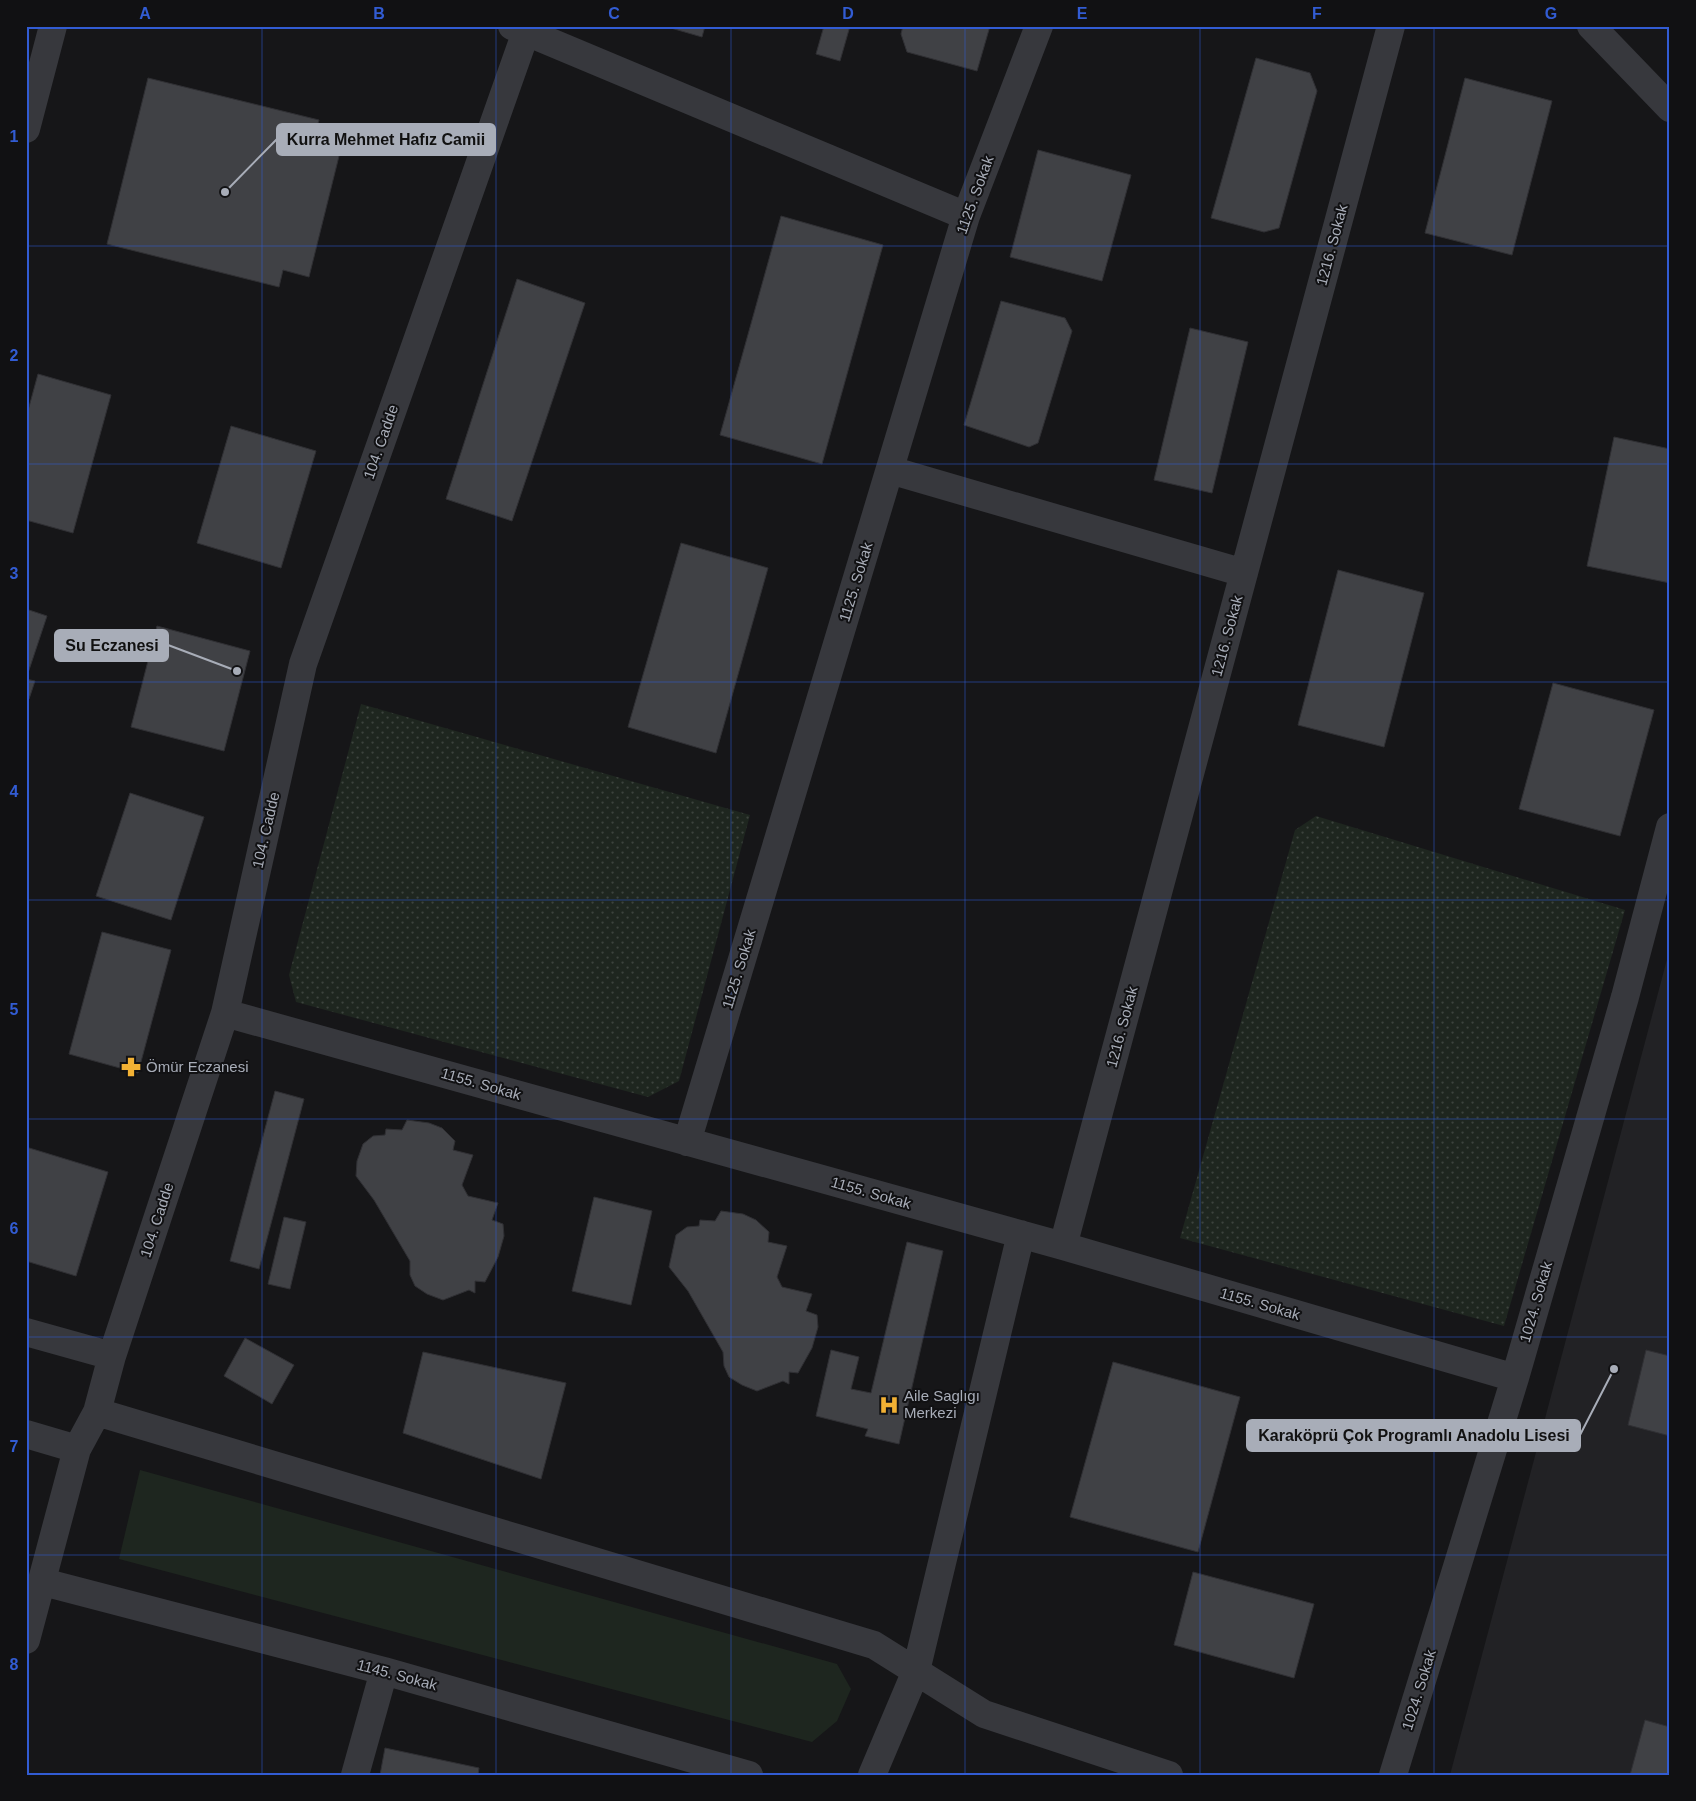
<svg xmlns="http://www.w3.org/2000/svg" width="1696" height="1801" font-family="Arial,sans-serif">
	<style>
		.built { fill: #222225 }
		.grass { fill: #1e261f }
		.park { fill: url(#park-dots) }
		.building { fill: #404145; stroke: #303034 }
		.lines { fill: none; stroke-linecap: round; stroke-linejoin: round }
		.street { stroke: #37383d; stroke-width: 28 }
		.grid { fill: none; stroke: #325cd3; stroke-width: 1; stroke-opacity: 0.55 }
		.labels { text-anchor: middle; stroke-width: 4; stroke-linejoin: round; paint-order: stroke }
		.street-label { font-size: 15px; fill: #a8adb8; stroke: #111113 }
		.poi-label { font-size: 15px; fill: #a8adb8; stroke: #111113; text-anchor: start }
		.leader { fill: none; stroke: #a8adb8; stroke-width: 2 }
		.callout-dot { fill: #a8adb8; stroke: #111113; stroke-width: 2 }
		.callout { fill: #a8adb8; stroke: #a8adb8; stroke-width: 2 }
		.callout-label { font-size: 16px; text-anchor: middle; font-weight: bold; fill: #111 }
		.neatline { fill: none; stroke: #325cd3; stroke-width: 2 }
		.grid-label { font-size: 16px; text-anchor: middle; font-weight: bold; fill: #325cd3 }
	</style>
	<defs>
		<pattern id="park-dots" width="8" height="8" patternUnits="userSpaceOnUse" patternTransform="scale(1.25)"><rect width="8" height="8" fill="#1e261f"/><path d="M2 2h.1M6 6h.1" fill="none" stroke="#3c433d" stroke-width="1.8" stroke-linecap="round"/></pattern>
	</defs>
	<rect width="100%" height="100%" fill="#161618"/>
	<path class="built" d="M 1670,948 L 1670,1775 L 1450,1775 L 1547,1411 Z"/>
	<path class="grass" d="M 140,1470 L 837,1664 L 851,1689 L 837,1721 L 812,1742 L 119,1559 Z"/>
	<path class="park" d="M 361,704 L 750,815 L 679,1081 L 648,1097 L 296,1002 L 289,975 Z
		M 1316,816 L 1625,910 L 1504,1326 L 1180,1238 L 1295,830 Z"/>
	<path class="building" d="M 664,26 L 705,26 L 702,37 Z
		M 824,26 L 850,26 L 840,61 L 816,54 Z
		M 903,26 L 990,26 L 977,71 L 907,52 L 901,34 Z
		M 1256,58 L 1310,73 L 1317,91 L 1279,228 L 1264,232 L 1211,218 Z
		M 148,78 L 319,120 L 315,133 L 343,140 L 309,277 L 283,270 L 279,287 L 107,244 Z
		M 1465,78 L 1552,101 L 1512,255 L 1425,233 Z
		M 1038,150 L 1131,175 L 1102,281 L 1010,257 Z
		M 781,216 L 883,245 L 822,464 L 720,435 Z
		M 517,279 L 585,303 L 512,521 L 446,499 Z
		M 1001,301 L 1065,318 L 1072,331 L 1038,443 L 1029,447 L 964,425 Z
		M 1190,328 L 1248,342 L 1212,493 L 1154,480 Z
		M 38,374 L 111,395 L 73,533 L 26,520 L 26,418 Z
		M 231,426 L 316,451 L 281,568 L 197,543 Z
		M 1614,437 L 1670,449 L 1670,583 L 1587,566 Z
		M 681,543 L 768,568 L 716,753 L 628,727 Z
		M 1338,570 L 1424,593 L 1384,747 L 1298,725 Z
		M 26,609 L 47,616 L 26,679 L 35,681 L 29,699 L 26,698 Z
		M 157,626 L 250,651 L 224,751 L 131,727 Z
		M 1553,683 L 1654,710 L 1620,836 L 1519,809 Z
		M 130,793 L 204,817 L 171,920 L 96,896 Z
		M 102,932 L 171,950 L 138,1073 L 69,1054 Z
		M 275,1091 L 304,1099 L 259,1269 L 230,1261 Z
		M 407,1120 L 429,1123 L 442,1128 L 455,1141 L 453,1150 L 473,1155 L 462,1185 L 468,1196 L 498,1203 L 492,1220 L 503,1224 L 504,1236 L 498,1257 L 485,1282 L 475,1281 L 475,1293 L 469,1290 L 443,1300 L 427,1294 L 415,1286 L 410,1275 L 410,1261 L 374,1200 L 356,1176 L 357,1161 L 363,1144 L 373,1136 L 385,1135 L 386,1129 L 402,1130 Z
		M 26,1147 L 108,1172 L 76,1276 L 26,1261 Z
		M 594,1197 L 652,1211 L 631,1305 L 572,1291 Z
		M 721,1211 L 743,1214 L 756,1220 L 769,1232 L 768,1242 L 787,1246 L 777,1277 L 782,1287 L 812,1294 L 806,1311 L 817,1315 L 818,1327 L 812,1348 L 798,1373 L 789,1372 L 789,1384 L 783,1381 L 757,1391 L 742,1385 L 729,1377 L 724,1366 L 723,1352 L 688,1291 L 669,1267 L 676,1235 L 687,1227 L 699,1226 L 700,1220 L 715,1221 Z
		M 284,1217 L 306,1222 L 290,1289 L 268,1284 Z
		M 907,1242 L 943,1251 L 899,1444 L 865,1436 L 868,1429 L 816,1416 L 831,1350 L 859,1357 L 851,1389 L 871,1393 Z
		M 245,1338 L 294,1365 L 272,1404 L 224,1376 Z
		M 1646,1350 L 1670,1356 L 1670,1436 L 1628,1425 Z
		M 423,1352 L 566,1383 L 541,1479 L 403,1433 Z
		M 1113,1362 L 1240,1397 L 1198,1552 L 1070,1517 Z
		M 1193,1572 L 1314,1604 L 1294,1678 L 1174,1645 Z
		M 1645,1720 L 1670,1727 L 1670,1775 L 1630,1775 Z
		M 385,1748 L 479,1768 L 478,1775 L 380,1775 Z"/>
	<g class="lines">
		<path class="street" d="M 512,26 L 966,216
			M 1591,26 L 1670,108
			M 26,129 L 53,26
			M 890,470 L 1244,573
			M 225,1013 L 1063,1246 L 1515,1378
			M 687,1142 L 966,216 L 1039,26
			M 1063,1246 L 1391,26
			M 26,1332 L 112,1356
			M 97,1412 L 874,1645 L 984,1714 L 1169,1775
			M 26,1434 L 77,1449
			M 43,1582 L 384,1671 L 749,1775
			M 26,1640 L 77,1449 L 97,1412 L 112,1356 L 225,1013 L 303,664 L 528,26
			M 355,1775 L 384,1671
			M 872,1775 L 916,1671 L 1021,1234
			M 1393,1775 L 1515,1378 L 1625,997 L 1670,827"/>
	</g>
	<path class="grid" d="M 262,26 L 262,1775M 496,26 L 496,1775M 731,26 L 731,1775M 965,26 L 965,1775M 1200,26 L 1200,1775M 1434,26 L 1434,1775M 26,246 L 1670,246M 26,464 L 1670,464M 26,682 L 1670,682M 26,900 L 1670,900M 26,1119 L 1670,1119M 26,1337 L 1670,1337M 26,1555 L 1670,1555"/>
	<defs>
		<symbol id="pharmacy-bare" viewBox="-9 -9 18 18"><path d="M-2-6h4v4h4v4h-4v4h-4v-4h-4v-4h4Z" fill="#f2b134" stroke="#111113" stroke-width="2.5" paint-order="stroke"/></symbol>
		<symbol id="hospital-bare" viewBox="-9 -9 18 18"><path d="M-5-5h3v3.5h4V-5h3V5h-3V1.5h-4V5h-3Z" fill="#f2b134" stroke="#111113" stroke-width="2.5" paint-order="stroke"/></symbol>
	</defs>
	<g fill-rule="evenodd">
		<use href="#pharmacy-bare" x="117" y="1053" width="28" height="28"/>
		<use href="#hospital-bare" x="875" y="1391" width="28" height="28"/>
	</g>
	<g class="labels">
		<g class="street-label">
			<text transform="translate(975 195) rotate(-70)" y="5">1125. Sokak</text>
			<text transform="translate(1332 245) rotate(-75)" y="5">1216. Sokak</text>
			<text transform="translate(381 442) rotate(-71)" y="5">104. Cadde</text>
			<text transform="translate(856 582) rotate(-73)" y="5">1125. Sokak</text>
			<text transform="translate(1227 636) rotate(-75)" y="5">1216. Sokak</text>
			<text transform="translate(266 830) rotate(-77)" y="5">104. Cadde</text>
			<text transform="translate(739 969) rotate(-73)" y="5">1125. Sokak</text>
			<text transform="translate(1122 1027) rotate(-75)" y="5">1216. Sokak</text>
			<text transform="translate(481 1084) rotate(16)" y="5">1155. Sokak</text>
			<text transform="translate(871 1193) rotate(16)" y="5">1155. Sokak</text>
			<text transform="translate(157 1220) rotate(-72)" y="5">104. Cadde</text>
			<text transform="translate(1536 1302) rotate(-74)" y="5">1024. Sokak</text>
			<text transform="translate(1260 1304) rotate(16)" y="5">1155. Sokak</text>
			<text transform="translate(397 1675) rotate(15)" y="5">1145. Sokak</text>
			<text transform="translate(1419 1690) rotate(-73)" y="5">1024. Sokak</text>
		</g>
		<g class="poi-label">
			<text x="146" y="1072">Ömür Eczanesi</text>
			<text x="904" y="1401">Aile Saglıgı<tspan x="904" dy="17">Merkezi</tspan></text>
		</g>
	</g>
	<path class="leader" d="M225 192L277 139M237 671L168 645M1614 1369L1580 1435"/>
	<g class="callout-dot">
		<circle cx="225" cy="192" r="5"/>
		<circle cx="237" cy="671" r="5"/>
		<circle cx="1614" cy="1369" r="5"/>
	</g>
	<g class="callout">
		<rect x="277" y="124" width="218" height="31" rx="5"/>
		<rect x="55" y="630" width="113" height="31" rx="5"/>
		<rect x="1247" y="1420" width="333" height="31" rx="5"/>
	</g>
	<g class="callout-label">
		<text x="386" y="145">Kurra Mehmet Hafız Camii</text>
		<text x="112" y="651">Su Eczanesi</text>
		<text x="1414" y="1441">Karaköprü Çok Programlı Anadolu Lisesi</text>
	</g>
	<rect width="1696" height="1801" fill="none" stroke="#111113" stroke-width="55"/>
	<rect x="28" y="28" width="1640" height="1746" class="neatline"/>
	<g class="grid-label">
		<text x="145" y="19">A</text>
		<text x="379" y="19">B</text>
		<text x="614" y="19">C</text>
		<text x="848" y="19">D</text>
		<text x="1082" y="19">E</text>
		<text x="1317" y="19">F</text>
		<text x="1551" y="19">G</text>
		<text x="14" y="142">1</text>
		<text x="14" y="361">2</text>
		<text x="14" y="579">3</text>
		<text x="14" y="797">4</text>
		<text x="14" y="1015">5</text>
		<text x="14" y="1234">6</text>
		<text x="14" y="1452">7</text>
		<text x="14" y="1670">8</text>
	</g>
</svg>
